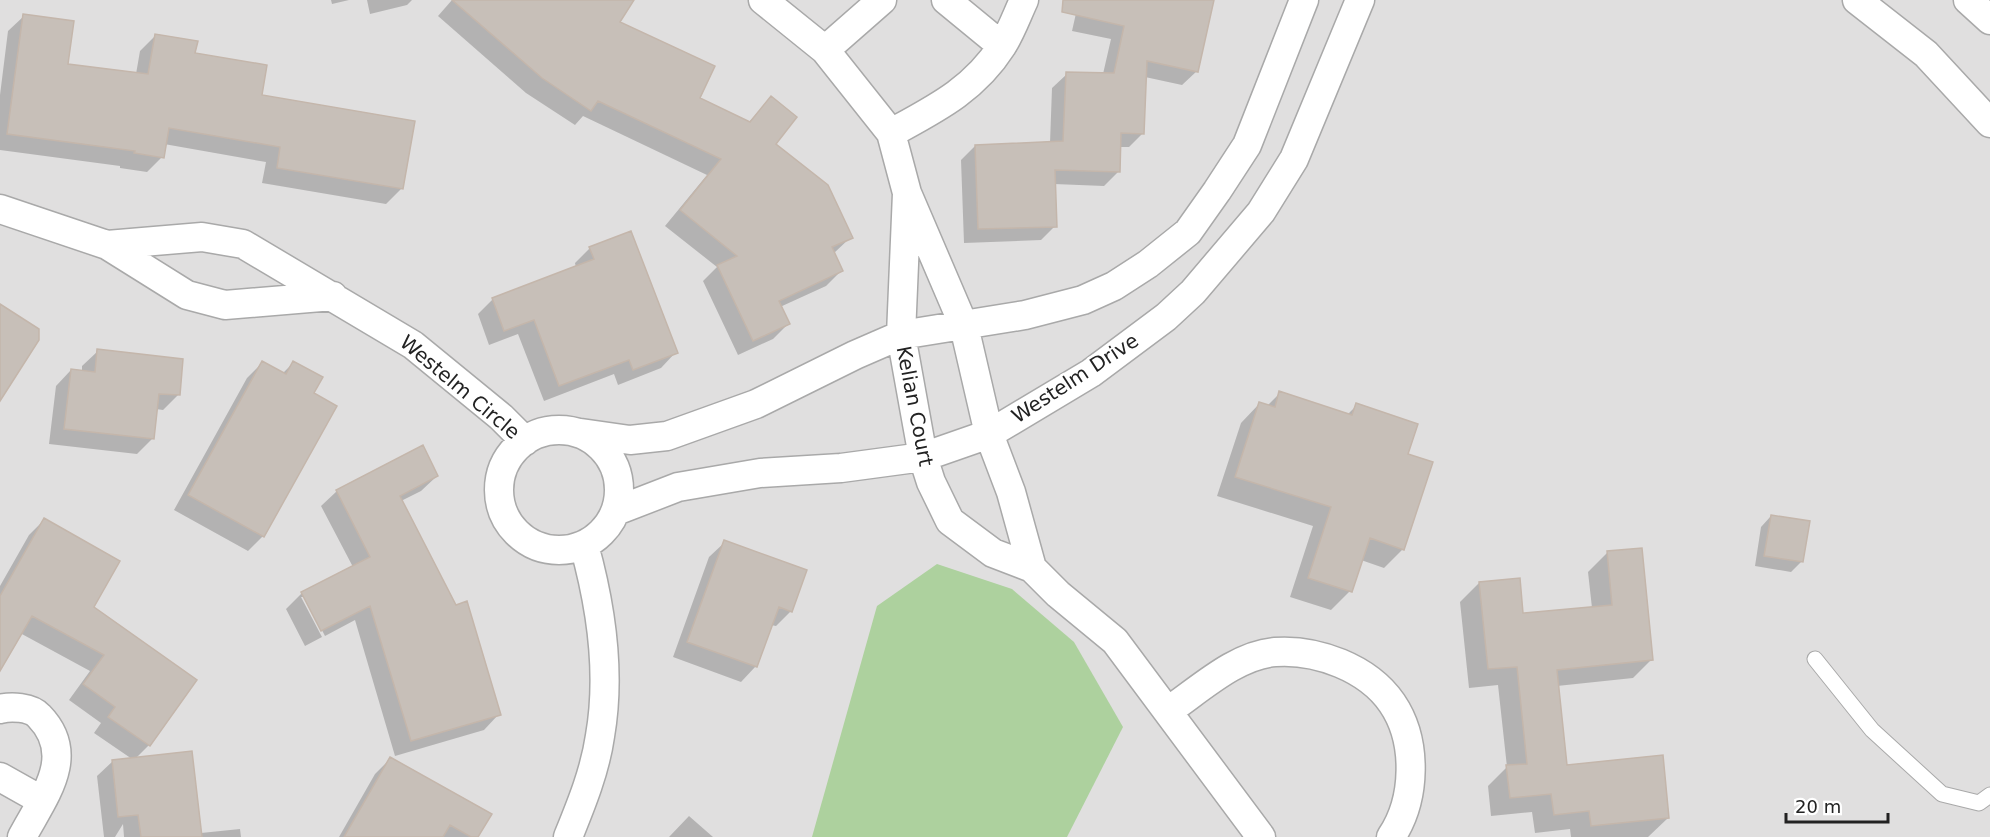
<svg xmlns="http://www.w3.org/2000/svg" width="1990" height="837" font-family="'DejaVu Sans',sans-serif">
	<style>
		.residential { fill: #e0dfdf }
		.forest { fill: #add19e }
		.shadow { fill: #0003 }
		.building { fill: #c7bfb8; stroke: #c4b6ab; stroke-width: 1.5 }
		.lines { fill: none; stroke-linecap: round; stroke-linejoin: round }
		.lane-casing { stroke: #a9a9a9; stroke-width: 17 }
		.street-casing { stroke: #a9a9a9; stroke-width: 31 }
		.lane { stroke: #fff; stroke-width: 15 }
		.street { stroke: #fff; stroke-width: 28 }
		.labels { text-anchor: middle; stroke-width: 5; stroke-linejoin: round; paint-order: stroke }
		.street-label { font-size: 20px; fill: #222; stroke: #fff }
	</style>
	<rect width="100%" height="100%" fill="#f2efe9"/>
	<path class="residential" d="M 0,0 L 1990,0 L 1990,837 L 0,837 Z"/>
	<path class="forest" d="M 937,564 L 1012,589 L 1074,642 L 1123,727 L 1067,837 L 812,837 L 877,606 Z"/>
	<path class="shadow" d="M 331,0 L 349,0 L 332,4 Z
		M 367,0 L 412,0 L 407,5 L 370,14 Z
		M 452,0 L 632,0 L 618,23 L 698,99 L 748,123 L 771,98 L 774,144 L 851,237 L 833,254 L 841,271 L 826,286 L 780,307 L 788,324 L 773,339 L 738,355 L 703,281 L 717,267 L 665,226 L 707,175 L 583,116 L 575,125 L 526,93 L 438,16 Z
		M 1079,0 L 1213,0 L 1197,71 L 1182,85 L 1145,77 L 1143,133 L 1129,147 L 1119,147 L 1118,172 L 1104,186 L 1054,184 L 1055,226 L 1041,240 L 964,243 L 961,160 L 975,146 L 1050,143 L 1052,88 L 1067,74 L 1103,74 L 1111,39 L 1072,31 Z
		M 24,16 L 67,65 L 136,74 L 140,51 L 155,36 L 194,55 L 260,96 L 413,123 L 401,189 L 386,204 L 262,183 L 266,162 L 164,144 L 162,157 L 147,172 L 120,168 L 120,166 L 0,150 L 0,95 L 8,31 Z
		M 590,248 L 676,352 L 661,368 L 618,385 L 614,374 L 544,401 L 518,334 L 489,345 L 478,314 L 493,299 L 576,268 L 575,263 Z
		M 98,351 L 178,395 L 163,410 L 156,409 L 153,438 L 137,454 L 49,444 L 56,386 L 71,370 L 82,372 L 82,366 Z
		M 262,363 L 282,374 L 293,363 L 263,536 L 248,551 L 174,510 L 247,378 Z
		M 1280,393 L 1347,415 L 1357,405 L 1406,455 L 1403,549 L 1384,568 L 1361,560 L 1350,591 L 1331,610 L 1290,597 L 1313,526 L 1217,496 L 1241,423 L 1260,403 L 1267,406 Z
		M 437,476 L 421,491 L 401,501 L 499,714 L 484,730 L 395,756 L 355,620 L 325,636 L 305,597 L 301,597 L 322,637 L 305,646 L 286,609 L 301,594 L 353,567 L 321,506 L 337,491 Z
		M 1771,516 L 1802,561 L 1791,572 L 1755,566 L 1761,527 Z
		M 44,520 L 93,607 L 149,745 L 135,759 L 201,833 L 240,829 L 241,837 L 124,837 L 123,824 L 115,837 L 104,837 L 97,776 L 113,761 L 132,759 L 94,733 L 101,723 L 69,700 L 90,671 L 20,633 L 0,660 L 0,586 L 29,535 Z
		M 725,542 L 791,611 L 776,626 L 771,625 L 756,666 L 741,682 L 673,657 L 709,557 Z
		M 1607,553 L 1652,659 L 1633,678 L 1557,686 L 1566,766 L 1668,818 L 1648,837 L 1571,837 L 1570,829 L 1535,833 L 1532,812 L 1491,816 L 1488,786 L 1507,767 L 1498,685 L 1469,688 L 1460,602 L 1479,583 L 1522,615 L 1592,608 L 1588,572 Z
		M 390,759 L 477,837 L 339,837 L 375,774 Z
		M 689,816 L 713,837 L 669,837 Z"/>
	<path class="building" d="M 452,0 L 634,0 L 620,22 L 715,66 L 700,98 L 750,122 L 771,96 L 797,117 L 776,144 L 828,185 L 853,238 L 832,247 L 843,271 L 779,301 L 790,324 L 753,341 L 717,265 L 737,256 L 680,210 L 721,159 L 598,101 L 591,111 L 542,78 Z
		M 1063,0 L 1214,0 L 1198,72 L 1147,61 L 1144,134 L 1121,133 L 1120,172 L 1055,170 L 1057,227 L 978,229 L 975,145 L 1063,141 L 1066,72 L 1114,73 L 1124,26 L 1062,12 Z
		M 23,14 L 74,21 L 68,64 L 148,74 L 155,34 L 198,41 L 195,53 L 267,65 L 262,95 L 415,121 L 403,189 L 277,168 L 280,147 L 169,128 L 164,158 L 134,153 L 135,151 L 7,134 Z
		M 631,231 L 678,353 L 633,370 L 629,360 L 559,386 L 534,320 L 504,331 L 492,298 L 594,259 L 589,247 Z
		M 0,304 L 39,329 L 39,340 L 0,401 Z
		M 97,349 L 183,359 L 180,395 L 159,394 L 154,439 L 64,429 L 71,369 L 95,372 Z
		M 262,361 L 286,374 L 293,361 L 323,377 L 314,393 L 337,406 L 264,537 L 188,495 Z
		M 1279,391 L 1352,415 L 1356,403 L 1418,424 L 1408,454 L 1433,462 L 1404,550 L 1370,538 L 1352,592 L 1308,578 L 1331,507 L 1235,477 L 1259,402 L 1275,407 Z
		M 423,445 L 438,476 L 400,496 L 456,605 L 467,601 L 501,715 L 411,741 L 370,606 L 321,631 L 301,592 L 370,557 L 336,490 Z
		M 1771,515 L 1810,521 L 1803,562 L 1764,556 Z
		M 44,518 L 120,561 L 94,607 L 197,680 L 150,746 L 108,717 L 115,707 L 83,684 L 104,655 L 32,616 L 0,671 L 0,596 Z
		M 724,540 L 807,570 L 792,612 L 779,607 L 757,667 L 687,642 Z
		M 1642,548 L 1653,660 L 1557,670 L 1567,765 L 1663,755 L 1669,818 L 1591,826 L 1589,811 L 1554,815 L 1551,794 L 1510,798 L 1506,765 L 1527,764 L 1517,667 L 1488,669 L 1479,582 L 1520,578 L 1523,613 L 1612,605 L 1607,551 Z
		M 192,751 L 202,837 L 141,837 L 138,815 L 118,817 L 112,760 Z
		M 390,757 L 492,814 L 478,837 L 471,837 L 450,825 L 443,837 L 344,837 Z"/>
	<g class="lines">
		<defs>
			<path id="lane" d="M 1815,659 L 1872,730 L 1942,794 L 1979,803 L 1990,795"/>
			<path id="street" d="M 763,0 L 825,50 L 891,133 L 907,193 L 964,326 L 989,434 L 1011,492 L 1032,568
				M 946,0 L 1002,46
				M 1857,0 L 1926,54 L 1990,123
				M 1968,0 L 1990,20
				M 825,50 L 882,0
				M 891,133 C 935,109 974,90 1002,46 C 1011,32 1017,15 1024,0
				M 907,193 L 901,335 L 923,457 L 931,482 L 950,521 L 993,553 L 1032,568 L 1058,594 L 1115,641 L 1261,837
				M 0,209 L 107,245 L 187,295 L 225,305 L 333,296
				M 107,245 L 202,237 L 243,244 L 413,345 L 501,417 L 525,441
				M499 490a60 60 0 1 1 120 0a60 60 0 1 1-120 0Z
				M 581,433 L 630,440 L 667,436 L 756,404 L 855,355 L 901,335 L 1025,315 L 1083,300 L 1114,286 L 1148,264 L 1188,232 L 1217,191 L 1247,145 L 1304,0
				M 616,511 L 678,487 L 760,473 L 841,468 L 923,457 L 989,434 L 1091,373 L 1166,317 L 1193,292 L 1261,212 L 1294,159 L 1360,0
				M 0,709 C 11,706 31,707 39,716 C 78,756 43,797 22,837
				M 1168,711 C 1199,690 1236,655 1275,652 C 1317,649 1368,668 1392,703 C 1418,741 1416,800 1391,837
				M 0,777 L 41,800
				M 568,837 C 581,805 595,771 600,736 C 611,673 601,606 584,545"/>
		</defs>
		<use href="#lane" class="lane-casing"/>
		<use href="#street" class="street-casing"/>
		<use href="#lane" class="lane"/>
		<use href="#street" class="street"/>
	</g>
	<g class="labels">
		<g class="street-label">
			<text transform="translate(1075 378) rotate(-33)" y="7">Westelm Drive</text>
			<text transform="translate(460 387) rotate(40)" y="7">Westelm Circle</text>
			<text transform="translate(915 406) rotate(79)" y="7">Kelian Court</text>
		</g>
	</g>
	<path d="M1786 813v9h102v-9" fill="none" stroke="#222222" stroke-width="3"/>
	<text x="1795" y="813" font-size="18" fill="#222222" stroke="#ffffff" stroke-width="4.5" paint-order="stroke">20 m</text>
</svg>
